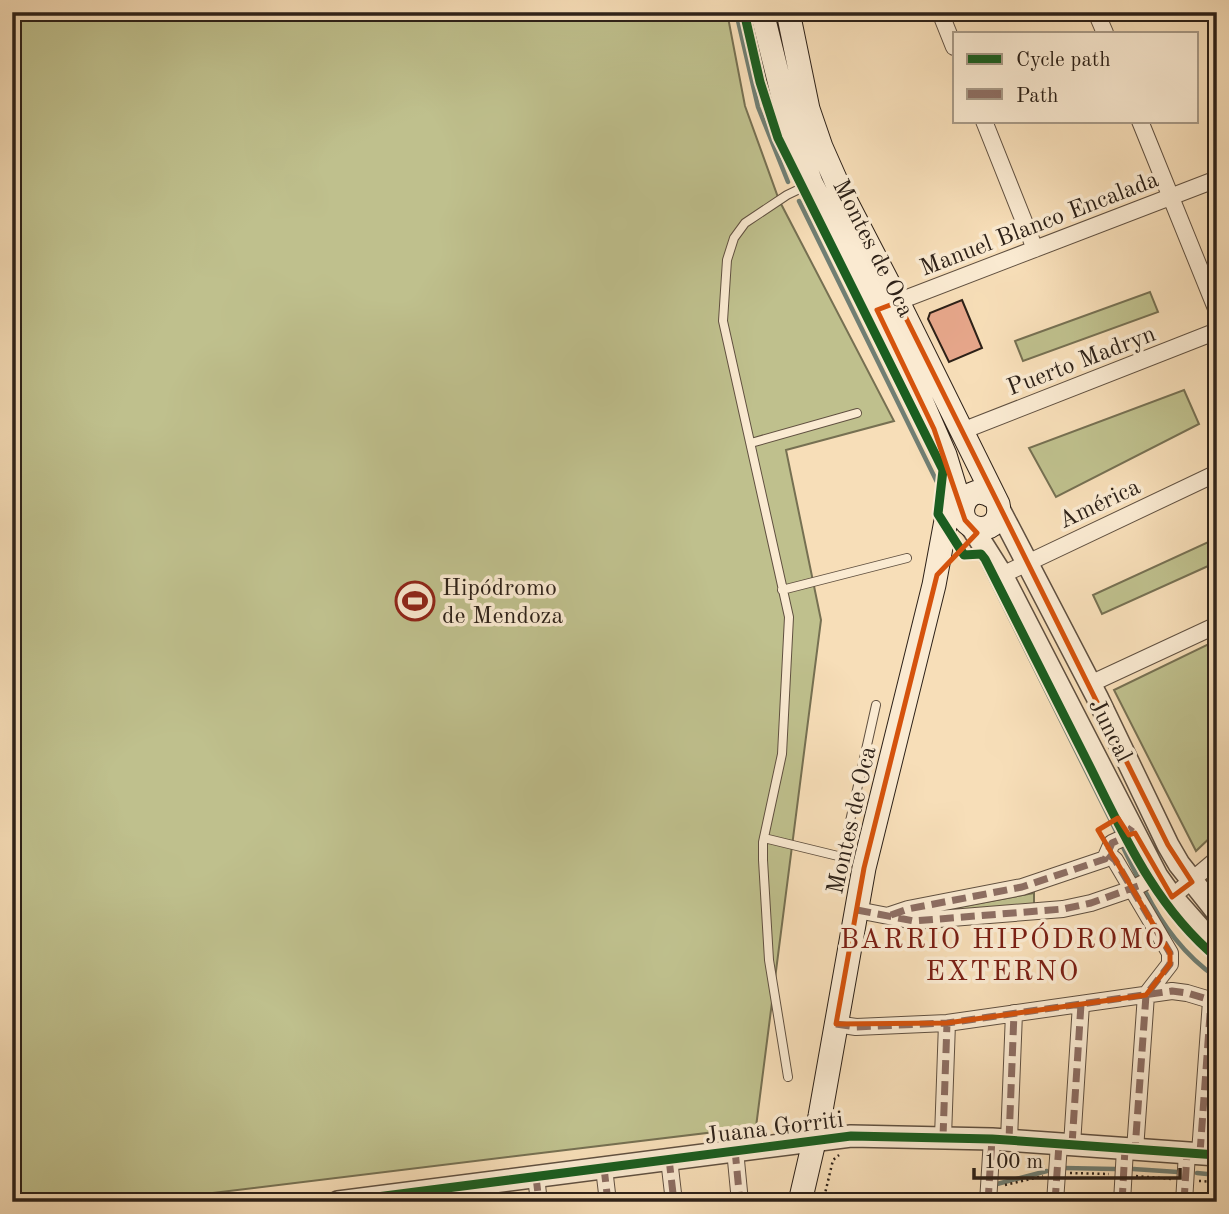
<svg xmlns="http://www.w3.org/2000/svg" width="1229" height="1214" font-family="'Old Standard TT',serif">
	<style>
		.green { fill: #bfc08d; stroke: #767052; stroke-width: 2 }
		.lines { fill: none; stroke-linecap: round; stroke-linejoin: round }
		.stream { stroke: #707e73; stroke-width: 4.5 }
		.building { fill: #e6a68a; stroke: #2d2118; stroke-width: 2 }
		.service-casing { stroke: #605040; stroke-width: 10 }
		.minor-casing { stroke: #605040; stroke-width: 18 }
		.tertiary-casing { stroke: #605040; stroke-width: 24 }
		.secondary-casing { stroke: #2d2118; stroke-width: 25 }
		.path { stroke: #2d2118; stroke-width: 2.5; stroke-dasharray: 2 3.5; stroke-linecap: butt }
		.service { stroke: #faead1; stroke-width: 8 }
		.minor { stroke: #faead1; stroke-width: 16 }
		.tertiary { stroke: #faead1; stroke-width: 21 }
		.secondary { stroke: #faead1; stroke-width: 23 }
		.quiet { stroke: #8d6e63; stroke-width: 7; stroke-dasharray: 14 7; stroke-linecap: butt }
		.cycleway-casing { stroke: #faead1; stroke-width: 13 }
		.cycleway { stroke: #1b5e20; stroke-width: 9 }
		.marked { fill: none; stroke: #d5530d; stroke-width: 5; stroke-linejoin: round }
		.labels { text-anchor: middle; stroke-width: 7; stroke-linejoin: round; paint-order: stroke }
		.street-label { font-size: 24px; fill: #2d2118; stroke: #faead1 }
		.poi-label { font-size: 24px; fill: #2d2118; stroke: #faead1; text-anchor: start }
		.quarter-label { font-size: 28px; letter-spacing: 2px; fill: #7a1f14; stroke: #faead1 }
	</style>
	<rect width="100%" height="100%" fill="#f7deb8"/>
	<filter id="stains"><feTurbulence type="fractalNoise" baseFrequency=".00286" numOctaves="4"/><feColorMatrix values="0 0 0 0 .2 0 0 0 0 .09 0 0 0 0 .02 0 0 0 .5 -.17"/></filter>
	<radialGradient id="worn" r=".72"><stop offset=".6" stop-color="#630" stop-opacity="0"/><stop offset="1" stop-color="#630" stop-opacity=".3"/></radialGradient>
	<path class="green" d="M 12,12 L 727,12 L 745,106 L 779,200 L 894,421 L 786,450 L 821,620 L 756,1127 L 138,1202 L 12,1202 Z
		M 1150,292 L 1158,312 L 1023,361 L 1015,341 Z
		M 1184,390 L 1199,424 L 1056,497 L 1029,448 Z
		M 1217,538 L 1217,562 L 1102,614 L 1093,595 Z
		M 1217,640 L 1217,831 L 1196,851 L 1114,690 Z
		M 1034,893 L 1034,904 L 926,913 Z
		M 847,1194 L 912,1197 L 912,1202 L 845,1202 Z"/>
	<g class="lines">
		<path class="stream" d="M 736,12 L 758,107 L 788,182
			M 799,201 L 937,482
			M 984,566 L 1118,835
			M 1122,845 L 1140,882
			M 1145,891 C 1163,926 1184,955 1217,978
			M 1064,1168 L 1115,1169
			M 1133,1169 L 1178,1172
			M 1197,1173 L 1217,1175
			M 997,1184 L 1047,1171
			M 968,1202 L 980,1194"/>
	</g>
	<path class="building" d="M 962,300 L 982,348 L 949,362 L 928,319 L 930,313 Z"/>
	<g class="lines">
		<defs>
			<path id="service" d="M 751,443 L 857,413
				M 782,590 L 907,558
				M 764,838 L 842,857 L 876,705
				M 788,1077 L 769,960 L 763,860 L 763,842 L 782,754 L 789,617 L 723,321 L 727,260 L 734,238 L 745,223 L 787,195 L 810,184"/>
			<path id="minor" d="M 940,12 L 954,47
				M 1096,12 L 1105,33
				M 984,121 L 1035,249
				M 1140,121 L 1217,311
				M 889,305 L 1217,179
				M 962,431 L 1217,331
				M 1002,575 L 1217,473
				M 1090,684 L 1217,625
				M 1108,854 L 1115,860 L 1170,953 L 1170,964 L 1146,995 L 1135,1150
				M 1172,897 L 1217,859
				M 857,910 L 914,921 L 1063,909 L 1091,903 L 1132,889 L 1157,876
				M 890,915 L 908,909 L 1022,887 L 1105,859 L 1112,843 L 1125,837 L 1132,827
				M 836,1024 L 856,1027 L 947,1023 L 1172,991 L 1187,993 L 1217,1002
				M 943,1137 L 947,1023
				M 1009,1140 L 1014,1013
				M 1072,1145 L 1081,1004
				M 735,1150 L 740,1202
				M 1200,1153 L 1211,1001
				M 669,1159 L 674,1202
				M 604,1168 L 608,1202
				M 536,1177 L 539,1202
				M 988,1202 L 992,1139
				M 1055,1202 L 1059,1144
				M 1122,1202 L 1125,1149
				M 1184,1202 L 1187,1153"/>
			<path id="tertiary" d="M 998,507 L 1097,697 L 1168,845 L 1179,864 L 1217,912
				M 971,526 L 1002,575 L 1157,876 L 1172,897 L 1217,948
				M 338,1202 L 851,1136 L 992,1139 L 1217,1155"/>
			<path id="secondary" d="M 762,12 L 790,125 L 811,183 L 911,377 L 945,455 L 963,514
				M 788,12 L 808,109 L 821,147 L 840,190 L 898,302 L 998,504 C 1005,537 958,535 963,507 C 964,502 967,497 972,494 C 980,490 987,493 993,497
				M 800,1202 L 820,1116 L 864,868 L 934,585 L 947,515 L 958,502 L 967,498"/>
		</defs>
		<use href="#service" class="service-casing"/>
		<use href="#minor" class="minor-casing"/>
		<use href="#tertiary" class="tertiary-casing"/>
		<use href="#secondary" class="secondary-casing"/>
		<path class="path" d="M 1070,1173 L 1109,1174
			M 1136,1176 L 1172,1179
			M 1199,1181 L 1217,1182
			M 1005,1185 L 1043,1176
			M 823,1202 L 833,1160 L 839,1155"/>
		<use href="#service" class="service"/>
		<use href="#minor" class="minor"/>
		<use href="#tertiary" class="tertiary"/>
		<use href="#secondary" class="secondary"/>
		<path class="quiet" d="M 1108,854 L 1115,860 L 1170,953 L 1170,964 L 1146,995 L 1135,1150
			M 857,910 L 914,921 L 1063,909 L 1091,903 L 1138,886
			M 891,915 L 908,909 L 1022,887 L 1105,859 L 1112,843 L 1125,837 L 1132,827
			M 836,1024 L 856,1027 L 947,1023 L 1172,991 L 1187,993 L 1217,1002
			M 943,1137 L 947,1023
			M 1009,1140 L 1014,1013
			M 1072,1145 L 1081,1004
			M 735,1150 L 740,1202
			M 1200,1153 L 1211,1001
			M 669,1159 L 674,1202
			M 604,1168 L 608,1202
			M 536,1177 L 539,1202
			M 988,1202 L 992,1139
			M 1055,1202 L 1059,1144
			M 1122,1202 L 1125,1149
			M 1184,1202 L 1187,1153"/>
		<defs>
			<path id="cycleway" d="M 744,12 L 760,82 L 778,138 L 943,470 L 938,514 L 964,555 L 981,554 L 985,559 C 1018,624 1051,690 1084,755 C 1121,828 1152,904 1217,958
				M 338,1202 L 851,1136 L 992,1139 L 1217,1155"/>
		</defs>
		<use href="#cycleway" class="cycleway-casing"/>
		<use href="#cycleway" class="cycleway"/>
	</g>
	<path class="marked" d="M 898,302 L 1168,845 L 1192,882 L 1172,897 L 1135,833 L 1129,835 L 1118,818 L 1098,830 L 1170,953 L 1170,964 L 1146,995 L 947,1023 L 836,1024 L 864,868 L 937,575 L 977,533 L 965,520 L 934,429 L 877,310 Z"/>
	<defs>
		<symbol id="stadium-ring" viewBox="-11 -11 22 22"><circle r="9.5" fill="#faead1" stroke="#8f2418" stroke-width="1.5"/><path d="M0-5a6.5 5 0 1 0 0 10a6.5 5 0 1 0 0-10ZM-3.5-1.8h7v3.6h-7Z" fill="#8f2418"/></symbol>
	</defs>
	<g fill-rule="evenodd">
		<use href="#stadium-ring" x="393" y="579" width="44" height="44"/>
	</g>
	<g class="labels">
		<g class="street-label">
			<text transform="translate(1039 223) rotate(-21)" y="8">Manuel Blanco Encalada</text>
			<text transform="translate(874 248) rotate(63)" y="8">Montes de Oca</text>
			<text transform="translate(1081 360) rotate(-21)" y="8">Puerto Madryn</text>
			<text transform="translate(1099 503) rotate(-25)" y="8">América</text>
			<text transform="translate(1111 730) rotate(63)" y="8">Juncal</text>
			<text transform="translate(851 820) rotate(-77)" y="8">Montes de Oca</text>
			<text transform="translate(774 1127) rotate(-7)" y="8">Juana Gorriti</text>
		</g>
		<g class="poi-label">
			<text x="442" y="595">Hipódromo<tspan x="442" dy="28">de Mendoza</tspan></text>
		</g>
		<g class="quarter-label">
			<text x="1003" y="948">BARRIO HIPÓDROMO<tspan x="1003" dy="32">EXTERNO</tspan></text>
		</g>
	</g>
	<rect width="1229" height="1214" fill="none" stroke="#f7deb8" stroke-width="42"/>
	<rect x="14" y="14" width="1201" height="1186" fill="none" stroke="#2d2118" stroke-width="3.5"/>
	<rect x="21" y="21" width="1187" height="1172" fill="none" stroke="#2d2118" stroke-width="2"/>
	<rect x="953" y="32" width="245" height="91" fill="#faead1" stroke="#a89a87" stroke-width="2"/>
	<rect x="967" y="54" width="35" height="10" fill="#1b5e20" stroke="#a89a87" stroke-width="2"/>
	<text x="1016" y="66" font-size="21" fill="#2d2118">Cycle path</text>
	<rect x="967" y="89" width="35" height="10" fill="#8d6e63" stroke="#a89a87" stroke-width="2"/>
	<text x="1016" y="102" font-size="21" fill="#2d2118">Path</text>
	<path d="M974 1168v10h206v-10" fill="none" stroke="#2d2118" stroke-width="3.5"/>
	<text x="984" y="1168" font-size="21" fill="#2d2118" stroke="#faead1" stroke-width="5" paint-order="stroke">100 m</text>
	<rect width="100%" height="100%" filter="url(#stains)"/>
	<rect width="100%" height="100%" fill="url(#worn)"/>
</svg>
